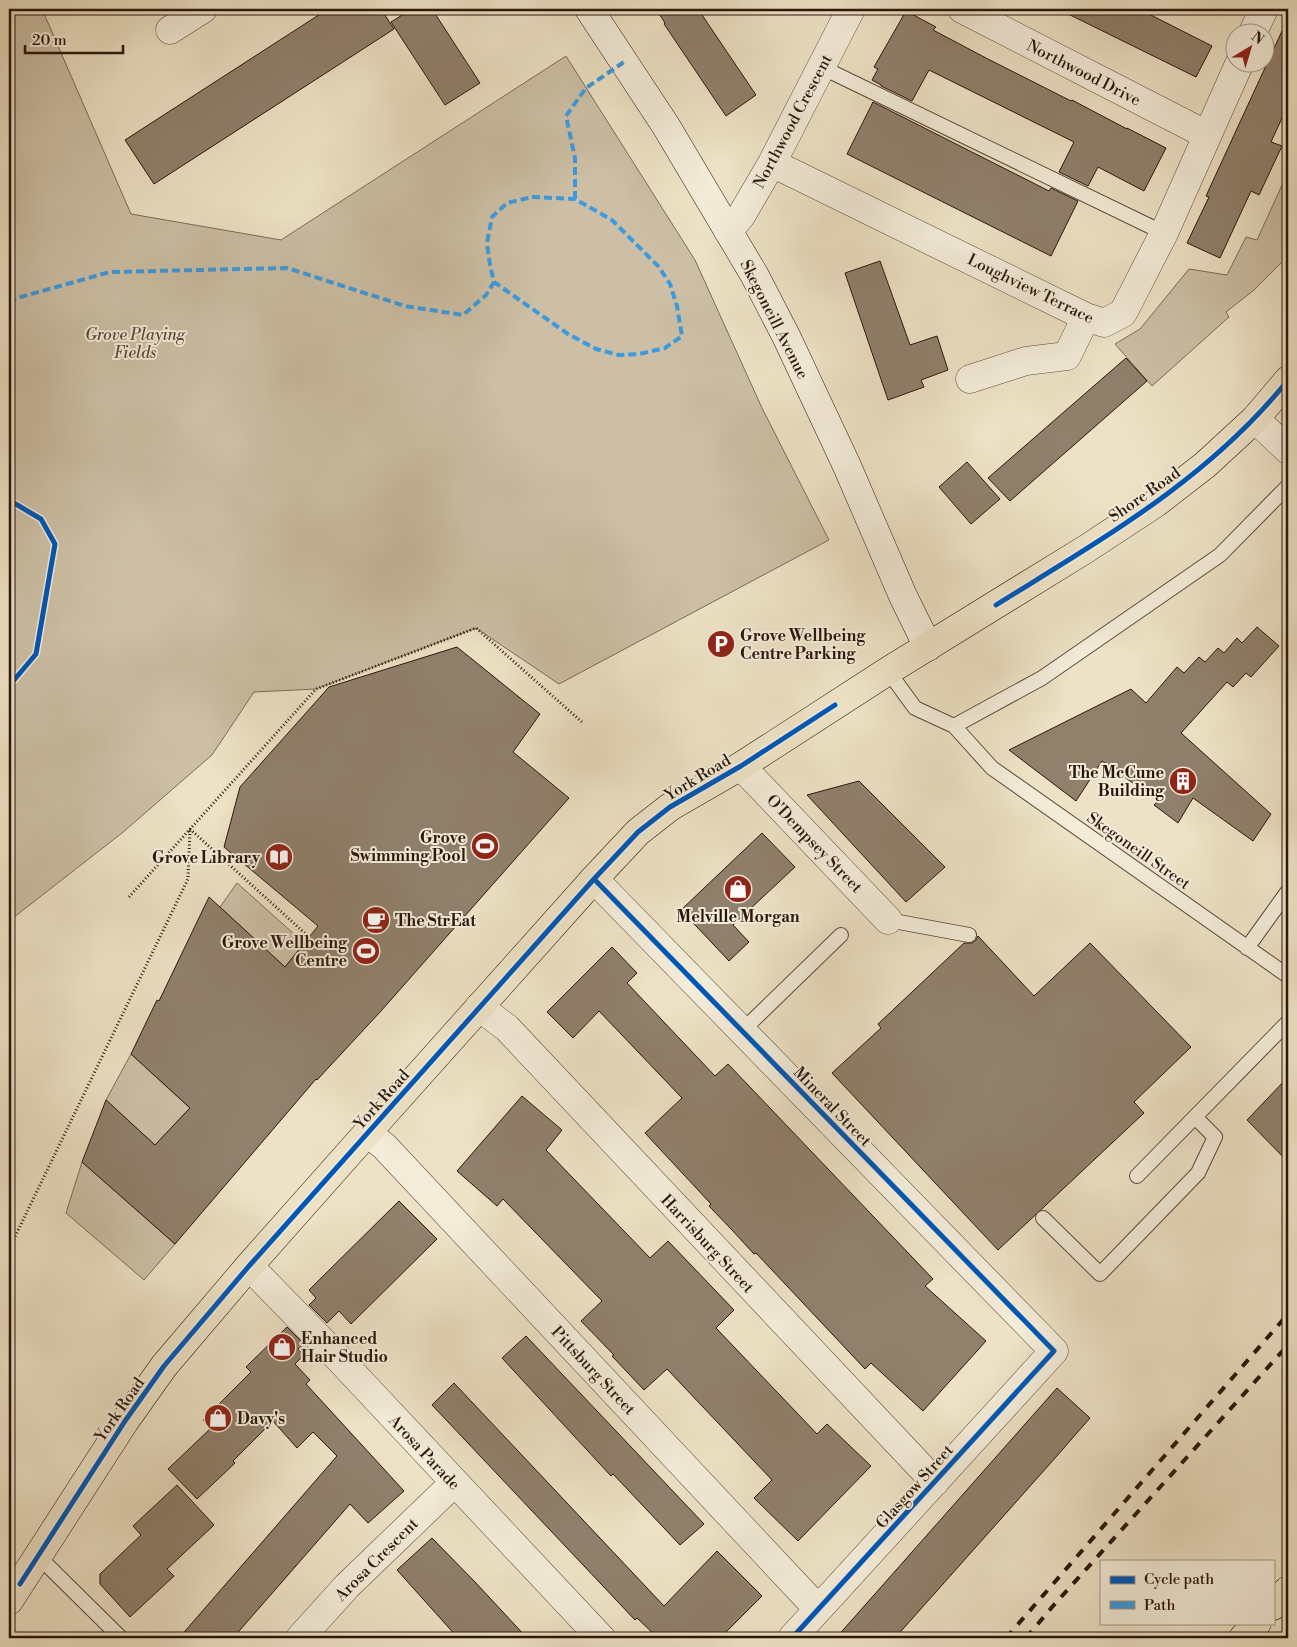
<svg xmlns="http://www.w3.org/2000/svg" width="1297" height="1647" font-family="'Libre Bodoni',serif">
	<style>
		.green { fill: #ccbfa5; stroke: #7c6a58 }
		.building { fill: #90806c; stroke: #2b150b }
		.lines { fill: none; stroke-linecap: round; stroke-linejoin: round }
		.lane-casing { stroke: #5c483a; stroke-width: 16 }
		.street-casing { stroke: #5c483a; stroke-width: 29 }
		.secondary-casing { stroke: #2b150b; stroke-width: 29 }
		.primary-casing { stroke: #2b150b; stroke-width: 29 }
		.highway-casing { stroke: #2b150b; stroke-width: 29 }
		.path { stroke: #2b150b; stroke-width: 3; stroke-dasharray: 1 2.5; stroke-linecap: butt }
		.lane { stroke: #f3ecd9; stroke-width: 14 }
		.street { stroke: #f3ecd9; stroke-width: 28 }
		.secondary { stroke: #f3ecd9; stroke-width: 28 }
		.primary { stroke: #ede2c5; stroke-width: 28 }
		.highway { stroke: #ede2c5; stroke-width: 28 }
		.rail { stroke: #2b150b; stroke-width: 4; stroke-dasharray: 9 9; stroke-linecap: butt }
		.quiet { stroke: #3d9ade; stroke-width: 4; stroke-dasharray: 8 4; stroke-linecap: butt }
		.cycleway-casing { stroke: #f3ecd9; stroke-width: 8 }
		.cycleway { stroke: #0057b8; stroke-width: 5 }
		.labels { text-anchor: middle; stroke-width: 4; stroke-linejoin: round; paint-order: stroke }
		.street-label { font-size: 16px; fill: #2b150b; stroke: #f3ecd9 }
		.park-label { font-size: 16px; font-style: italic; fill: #5b4839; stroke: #f3ecd9 }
		.poi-label { font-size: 16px; font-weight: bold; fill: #2b150b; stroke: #f3ecd9; text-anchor: start }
	</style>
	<rect width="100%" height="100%" fill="#ede2c5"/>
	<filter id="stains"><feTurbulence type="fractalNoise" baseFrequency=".004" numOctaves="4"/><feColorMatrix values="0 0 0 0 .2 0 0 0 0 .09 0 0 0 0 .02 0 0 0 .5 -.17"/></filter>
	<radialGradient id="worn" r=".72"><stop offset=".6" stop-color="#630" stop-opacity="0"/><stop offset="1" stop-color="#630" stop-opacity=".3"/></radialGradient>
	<path class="green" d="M 9,9 L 42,9 L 131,214 L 281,240 L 566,56 L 695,260 L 762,408 L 829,540 L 559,684 L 476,628 L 316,689 L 254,692 L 212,755 L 122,833 L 9,921 Z
		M 1288,172 L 1288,256 L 1254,290 L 1226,312 L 1229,317 L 1152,386 L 1115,344 L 1140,329 L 1189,269 L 1227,275 L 1246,237 L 1257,240 Z
		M 237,883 L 304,943 L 285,967 L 220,907 Z
		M 131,1054 L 190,1108 L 155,1145 L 106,1100 Z
		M 82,1162 L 175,1244 L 144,1280 L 66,1213 Z"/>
	<path class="building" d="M 328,9 L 381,9 L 394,29 L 154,184 L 125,140 Z
		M 412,9 L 432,9 L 480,83 L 445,105 L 391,22 Z
		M 656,9 L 698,9 L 756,95 L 726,116 L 664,24 L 665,23 Z
		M 1058,9 L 1139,9 L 1212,46 L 1196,77 Z
		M 906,11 L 936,27 L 933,30 L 986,58 L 1071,101 L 1072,100 L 1127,129 L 1127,128 L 1166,148 L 1144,191 L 1098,167 L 1088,186 L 1059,172 L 1074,142 L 929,70 L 912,101 L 881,86 L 881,85 L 872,80 L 878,69 L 874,67 Z
		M 1288,18 L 1288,105 L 1271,142 L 1282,146 L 1259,195 L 1251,191 L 1220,258 L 1187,243 L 1209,197 L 1206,196 Z
		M 873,102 L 1049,191 L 1051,188 L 1078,201 L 1051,256 L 847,154 Z
		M 880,261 L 910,345 L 937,336 L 948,370 L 921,380 L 924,387 L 888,400 L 845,273 Z
		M 1126,358 L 1147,381 L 1010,501 L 988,478 Z
		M 967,462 L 1000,499 L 971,524 L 939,487 Z
		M 1257,627 L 1279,646 L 1251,677 L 1246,673 L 1233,687 L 1227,682 L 1181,733 L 1271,814 L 1253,841 L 1193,798 L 1178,823 L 1154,805 L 1158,801 L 1102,761 L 1076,801 L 1009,750 L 1131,689 L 1146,703 L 1177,667 L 1184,673 L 1199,657 L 1205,662 L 1218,648 L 1224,653 L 1237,638 L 1242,643 Z
		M 457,647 L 540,714 L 513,752 L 569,798 L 381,1011 L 317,1080 L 316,1079 L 175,1244 L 82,1162 L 106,1100 L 155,1145 L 190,1108 L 131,1054 L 157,1000 L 159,1001 L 209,897 L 285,967 L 318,926 L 224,847 L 240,787 L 329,687 Z
		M 859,781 L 945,867 L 906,902 L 807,795 Z
		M 762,833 L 795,867 L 733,925 L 749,942 L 729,961 L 681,910 Z
		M 978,936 L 1034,996 L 1090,943 L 1191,1047 L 1134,1102 L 1144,1113 L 998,1250 L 832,1073 L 881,1028 L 878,1024 L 964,943 L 972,943 L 976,940 Z
		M 612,947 L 637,973 L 627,983 L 715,1076 L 728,1064 L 933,1279 L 925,1286 L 986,1341 L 923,1411 L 871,1363 L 865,1369 L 756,1253 L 754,1254 L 732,1230 L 709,1206 L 711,1204 L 645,1133 L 682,1098 L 599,1011 L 573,1038 L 547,1012 Z
		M 1288,1077 L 1288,1162 L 1247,1120 Z
		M 522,1096 L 562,1130 L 546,1150 L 650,1258 L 668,1241 L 734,1310 L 716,1328 L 817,1434 L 827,1424 L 871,1466 L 798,1541 L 754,1498 L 772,1480 L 667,1369 L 644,1390 L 612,1356 L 614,1355 L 581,1321 L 602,1301 L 503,1199 L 497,1206 L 457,1171 Z
		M 399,1201 L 437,1239 L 351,1324 L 339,1311 L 327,1323 L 309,1305 L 316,1298 L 309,1290 Z
		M 287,1327 L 304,1344 L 298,1349 L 304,1355 L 295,1364 L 310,1380 L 306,1384 L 404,1491 L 368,1523 L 350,1504 L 233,1638 L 179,1638 L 337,1456 L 313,1432 L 297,1448 L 273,1421 L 233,1461 L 235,1463 L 197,1499 L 168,1469 L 211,1428 L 203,1420 L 251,1372 L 246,1367 Z
		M 526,1336 L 704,1524 L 680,1545 L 613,1474 L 611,1476 L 502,1358 Z
		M 454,1383 L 664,1606 L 717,1551 L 762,1596 L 720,1638 L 658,1638 L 637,1618 L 635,1620 L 432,1405 Z
		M 1057,1388 L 1090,1418 L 1056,1457 L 895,1638 L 836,1638 Z
		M 177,1485 L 214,1525 L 167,1569 L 174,1576 L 130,1617 L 100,1584 L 100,1574 L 141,1535 L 133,1526 Z
		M 432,1538 L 476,1583 L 527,1638 L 458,1638 L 397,1570 Z"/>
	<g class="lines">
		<defs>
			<path id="lane" d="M 821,67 L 1164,233
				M 888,671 L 915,708 L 954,726 L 1042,678 L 1220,555 L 1288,486
				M 954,726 L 992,768 L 1288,976
				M 888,920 L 969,935
				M 1247,948 L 1288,891
				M 742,1031 L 841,935
				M 1137,1176 L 1288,1022
				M 1043,1218 L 1100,1274 L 1198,1173 L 1215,1137 L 1195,1117
				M 38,1556 L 121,1638"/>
			<path id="street" d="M 962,9 L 1207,135
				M 170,30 L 203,9
				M 1253,32 L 1264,9
				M 772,163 L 1086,317 L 1104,323 L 1123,313 L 1164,233 L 1240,62
				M 728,231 L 741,216 L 772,163 L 851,9
				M 970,379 L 1026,361 L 1067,356 L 1086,317
				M 1255,419 L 1288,450
				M 741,766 L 888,920
				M 594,879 L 1054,1351 L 792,1638
				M 479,1007 L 507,1028 L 935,1482
				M 367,1133 L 384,1146 L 818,1609
				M 249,1266 L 326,1345 L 601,1638
				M 300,1638 L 347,1586 L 454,1483"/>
			<path id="secondary" d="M 589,9 L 666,126 L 755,276 L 787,338 L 847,466 L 903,596 L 928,647"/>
			<path id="primary" d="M 9,1601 L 125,1421 L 164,1366 L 249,1266 L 367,1133 L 594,879 L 638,832 L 670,807 L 741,766 L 888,671 L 1086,549 L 1156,503 L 1205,465 L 1255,419 L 1288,380"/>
			<path id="highway" d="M 1273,1606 L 1288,1590
				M 1243,1638 L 1257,1623"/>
		</defs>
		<use href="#lane" class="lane-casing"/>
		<use href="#street" class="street-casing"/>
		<use href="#secondary" class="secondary-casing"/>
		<use href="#primary" class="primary-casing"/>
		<use href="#highway" class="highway-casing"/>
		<path class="path" d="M 190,829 L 309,937
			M 129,897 L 316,689 L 476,628 L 583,723
			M 9,1249 L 188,879 L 190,830"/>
		<use href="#lane" class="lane"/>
		<use href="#street" class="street"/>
		<use href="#secondary" class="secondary"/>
		<use href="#primary" class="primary"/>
		<use href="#highway" class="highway"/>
		<path class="rail" d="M 1006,1638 L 1288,1314
			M 1026,1638 L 1053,1606 L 1288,1345"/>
		<path class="quiet" d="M 532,197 L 575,199 L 612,220 L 659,267 L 670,284 L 677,306 L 682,336 L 665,348 L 639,354 L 619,355 L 596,349 L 568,334 L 494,282 L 490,265 L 487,243 L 492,217 L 507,203 Z
			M 575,199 L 575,158 L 566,116 L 586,88 L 624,62
			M 9,303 L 17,298 L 110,272 L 287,268 L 405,306 L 463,315 L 486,295 L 494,282"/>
		<defs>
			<path id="cycleway" d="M 9,503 L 14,503 L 41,519 L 55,544 L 36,654 L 9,686
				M 996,605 C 1102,539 1209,479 1288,380
				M 594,879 L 1054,1351 L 792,1638
				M 20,1584 L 125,1421 L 164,1366 L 249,1266 L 594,879 L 638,832 L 670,807 L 741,766 L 835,705"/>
		</defs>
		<use href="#cycleway" class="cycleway-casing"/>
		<use href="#cycleway" class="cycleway"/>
	</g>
	<defs>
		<symbol id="parking-disc" viewBox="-11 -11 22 22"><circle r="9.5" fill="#8f2418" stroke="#f3ecd9"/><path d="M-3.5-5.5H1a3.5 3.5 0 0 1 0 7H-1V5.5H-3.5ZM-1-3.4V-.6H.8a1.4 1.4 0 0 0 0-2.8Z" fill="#fff"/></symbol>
		<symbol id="building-disc" viewBox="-11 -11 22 22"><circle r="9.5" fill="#8f2418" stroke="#f3ecd9"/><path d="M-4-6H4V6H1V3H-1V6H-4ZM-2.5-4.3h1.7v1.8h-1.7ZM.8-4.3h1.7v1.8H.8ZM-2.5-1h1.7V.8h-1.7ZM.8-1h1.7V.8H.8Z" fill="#fff"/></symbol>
		<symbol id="stadium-disc" viewBox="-11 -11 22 22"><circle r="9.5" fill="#8f2418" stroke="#f3ecd9"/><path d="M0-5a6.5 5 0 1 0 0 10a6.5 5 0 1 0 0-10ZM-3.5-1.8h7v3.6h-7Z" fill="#fff"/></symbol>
		<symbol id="library-disc" viewBox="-11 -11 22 22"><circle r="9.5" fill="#8f2418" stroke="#f3ecd9"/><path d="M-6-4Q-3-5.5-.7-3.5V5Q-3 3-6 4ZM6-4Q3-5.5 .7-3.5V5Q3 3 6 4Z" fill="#fff"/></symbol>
		<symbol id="shop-disc" viewBox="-11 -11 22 22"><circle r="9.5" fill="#8f2418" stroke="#f3ecd9"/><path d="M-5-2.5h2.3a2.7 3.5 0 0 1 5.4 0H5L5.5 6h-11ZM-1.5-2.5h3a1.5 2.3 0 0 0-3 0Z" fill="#fff"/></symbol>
		<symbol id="cafe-disc" viewBox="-11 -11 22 22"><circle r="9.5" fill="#8f2418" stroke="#f3ecd9"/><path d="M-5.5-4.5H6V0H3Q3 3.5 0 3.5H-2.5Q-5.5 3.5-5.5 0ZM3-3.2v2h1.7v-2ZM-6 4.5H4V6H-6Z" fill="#fff"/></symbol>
	</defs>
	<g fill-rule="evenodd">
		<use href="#parking-disc" x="705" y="628" width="32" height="32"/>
		<use href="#building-disc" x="1167" y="765" width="32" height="32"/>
		<use href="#stadium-disc" x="469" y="830" width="32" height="32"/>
		<use href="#library-disc" x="263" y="841" width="32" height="32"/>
		<use href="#shop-disc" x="722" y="873" width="32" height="32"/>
		<use href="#cafe-disc" x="360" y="904" width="32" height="32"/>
		<use href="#stadium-disc" x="350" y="935" width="32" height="32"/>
		<use href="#shop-disc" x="266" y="1331" width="32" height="32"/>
		<use href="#shop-disc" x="202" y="1402" width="32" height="32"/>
	</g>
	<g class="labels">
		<g class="street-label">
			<text transform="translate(1084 72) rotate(27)" y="6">Northwood Drive</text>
			<text transform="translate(792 121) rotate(-62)" y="6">Northwood Crescent</text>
			<text transform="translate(1031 288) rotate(26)" y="6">Loughview Terrace</text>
			<text transform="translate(775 319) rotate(63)" y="6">Skegoneill Avenue</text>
			<text transform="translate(1144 494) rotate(-35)" y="6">Shore Road</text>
			<text transform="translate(697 777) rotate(-31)" y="6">York Road</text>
			<text transform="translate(815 843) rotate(46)" y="6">O'Dempsey Street</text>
			<text transform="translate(1139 850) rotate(35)" y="6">Skegoneill Street</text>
			<text transform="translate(381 1099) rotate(-48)" y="6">York Road</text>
			<text transform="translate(833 1106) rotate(46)" y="6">Mineral Street</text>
			<text transform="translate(708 1243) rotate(47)" y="6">Harrisburg Street</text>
			<text transform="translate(594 1370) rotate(47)" y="6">Pittsburg Street</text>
			<text transform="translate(119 1409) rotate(-55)" y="6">York Road</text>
			<text transform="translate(425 1452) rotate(47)" y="6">Arosa Parade</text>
			<text transform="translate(914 1486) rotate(-48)" y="6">Glasgow Street</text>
			<text transform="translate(376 1559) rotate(-45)" y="6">Arosa Crescent</text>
		</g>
		<g class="park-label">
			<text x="135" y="340">Grove Playing<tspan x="135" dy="18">Fields</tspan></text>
		</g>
		<g class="poi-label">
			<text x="740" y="641">Grove Wellbeing<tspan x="740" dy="18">Centre Parking</tspan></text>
			<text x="1164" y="778" text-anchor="end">The McCune<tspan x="1164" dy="18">Building</tspan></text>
			<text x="466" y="843" text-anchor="end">Grove<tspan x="466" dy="18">Swimming Pool</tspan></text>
			<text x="260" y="863" text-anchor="end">Grove Library</text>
			<text x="738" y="922" text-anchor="middle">Melville Morgan</text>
			<text x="395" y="926">The StrEat</text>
			<text x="347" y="948" text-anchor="end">Grove Wellbeing<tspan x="347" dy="18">Centre</tspan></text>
			<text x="301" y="1344">Enhanced<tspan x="301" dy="18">Hair Studio</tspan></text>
			<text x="237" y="1424">Davy's</text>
		</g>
	</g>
	<rect width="1297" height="1647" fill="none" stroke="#ede2c5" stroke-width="30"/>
	<rect x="10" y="10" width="1277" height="1627" fill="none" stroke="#2b150b" stroke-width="2.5"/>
	<rect x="15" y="15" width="1267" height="1617" fill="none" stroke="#2b150b"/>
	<rect x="1100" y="1560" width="175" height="65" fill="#f3ecd9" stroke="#a39687"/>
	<rect x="1110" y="1576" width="25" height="8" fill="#0057b8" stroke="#a39687"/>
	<text x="1144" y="1584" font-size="15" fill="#2b150b">Cycle path</text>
	<rect x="1110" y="1601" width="25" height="8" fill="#3d9ade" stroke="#a39687"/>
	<text x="1144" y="1610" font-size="15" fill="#2b150b">Path</text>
	<g transform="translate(1250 48) rotate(38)"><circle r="24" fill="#f3ecd9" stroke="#a39687"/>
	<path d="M0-4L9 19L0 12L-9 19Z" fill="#8f2418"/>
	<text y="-8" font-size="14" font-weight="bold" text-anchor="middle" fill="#2b150b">N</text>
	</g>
	<path d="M25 45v8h98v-8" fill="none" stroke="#2b150b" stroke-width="2.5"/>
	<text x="32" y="45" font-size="15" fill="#2b150b" stroke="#f3ecd9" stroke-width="4" paint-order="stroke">20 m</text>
	<rect width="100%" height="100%" filter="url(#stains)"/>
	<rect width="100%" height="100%" fill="url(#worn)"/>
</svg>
